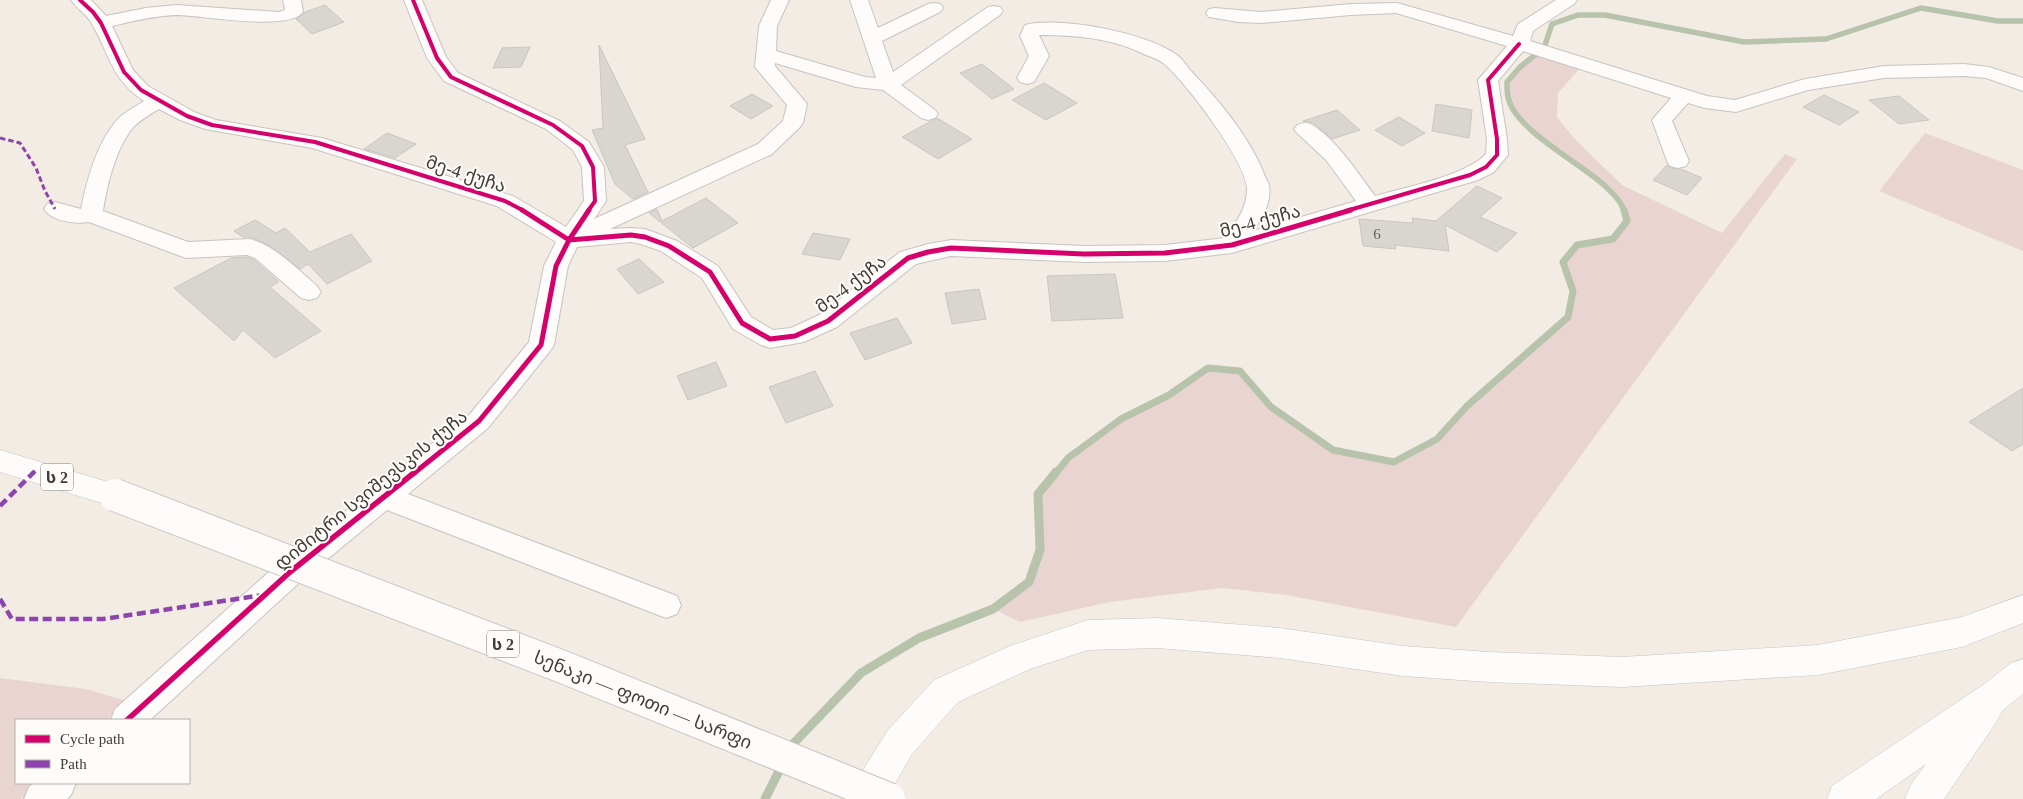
<svg xmlns="http://www.w3.org/2000/svg" width="2023" height="799" font-family="'Times New Roman','Noto Sans Georgian',serif">
	<style>
		.green { fill: #ead4d2 }
		.lines { fill: none; stroke-linecap: round; stroke-linejoin: round }
		.stream-far2 { stroke: #b8c3ac; stroke-width: 5.5 }
		.stream-far1 { stroke: #b8c3ac; stroke-width: 7 }
		.stream { stroke: #b8c3ac; stroke-width: 9 }
		.building { fill: #d9d5d0; stroke: #c9c6c0 }
		.minor-casing { stroke: #c8c3be; stroke-width: 2 }
		.highway-casing { stroke: #c8c3be; stroke-width: 1 }
		.minor { fill: #fdfcfb; fill-rule: evenodd }
		.highway { fill: #fdfcfb; fill-rule: evenodd }
		.highway-bridge-casing { stroke: #c8c3be; stroke-width: 34; stroke-linecap: butt }
		.highway-bridge { stroke: #fdfcfb; stroke-width: 32 }
		.quiet-far2 { stroke: #8e44ad; stroke-width: 3; stroke-dasharray: 5.5 3; stroke-linecap: butt }
		.quiet-far1 { stroke: #8e44ad; stroke-width: 4; stroke-dasharray: 7 4; stroke-linecap: butt }
		.quiet { stroke: #8e44ad; stroke-width: 4.5; stroke-dasharray: 9 4.5; stroke-linecap: butt }
		.cycleway-far2-casing { stroke: #fefcf9; stroke-width: 6 }
		.cycleway-far1-casing { stroke: #fefcf9; stroke-width: 8 }
		.cycleway-casing { stroke: #fefcf9; stroke-width: 9 }
		.cycleway-far2 { stroke: #d6006c; stroke-width: 4 }
		.cycleway-far1 { stroke: #d6006c; stroke-width: 5 }
		.cycleway { stroke: #d6006c; stroke-width: 5.5 }
		.labels { text-anchor: middle; stroke-width: 4; stroke-linejoin: round; paint-order: stroke }
		.number-label { font-size: 15px; fill: #66625d }
		.shield { fill: #fefcf9; stroke: #797671; stroke-width: 1 }
		.shield-label { font-size: 16px; font-weight: bold; fill: #403c37 }
		.street-label { font-size: 18px; fill: #403c37; stroke: #fefcf9 }
	</style>
	<rect width="100%" height="100%" fill="#f2ece5"/>
	<path class="green" d="M 1538,52 L 1581,67 L 1558,93 L 1557,117 L 1574,138 L 1622,185 L 1722,233 L 1785,154 L 1797,159 L 1456,627 L 1286,595 L 1222,588 L 1110,602 L 1020,622 L 993,609 L 1029,582 L 1040,550 L 1038,494 L 1068,458 L 1121,419 L 1169,395 L 1208,368 L 1240,371 L 1271,407 L 1333,450 L 1394,462 L 1437,439 L 1467,406 L 1568,317 L 1573,291 L 1563,262 L 1577,245 L 1613,238 L 1627,221 L 1622,203 L 1595,176 L 1550,145 L 1520,119 L 1508,99 L 1507,82 Z
		M 1925,133 L 2023,170 L 2023,251 L 1879,191 Z
		M 0,678 L 86,689 L 127,701 L 107,720 L 16,720 L 16,783 L 39,783 L 21,799 L 0,799 Z"/>
	<g class="lines">
		<path class="stream-far2" d="M 1624,211 C 1621,201 1614,195 1606,187 C 1583,164 1514,130 1508,97 C 1507,93 1507,87 1507,82 L 1520,67 L 1544,48 L 1552,24 L 1578,15 L 1605,15 L 1744,42 L 1826,39 L 1921,8 L 1998,21 L 2023,21"/>
		<path class="stream-far1" d="M 1055,474 L 1068,458 L 1121,419 L 1169,395 L 1208,368 L 1240,371 L 1271,407 L 1333,450 L 1394,462 L 1437,439 L 1467,406 L 1568,317 L 1573,291 L 1563,262 L 1577,245 L 1613,239 L 1627,221 L 1624,210"/>
		<path class="stream" d="M 790,750 L 793,744 L 861,673 L 919,638 L 993,609 L 1029,582 L 1040,550 L 1038,494 L 1056,472
			M 765,799 L 783,763"/>
	</g>
	<path class="building" d="M 325,5 L 344,22 L 312,34 L 296,19 L 305,12 Z
		M 599,45 L 645,139 L 625,145 L 648,192 L 633,199 L 615,184 L 592,130 L 603,128 Z
		M 530,47 L 521,67 L 493,68 L 502,48 Z
		M 982,64 L 1014,89 L 992,99 L 960,73 Z
		M 1044,83 L 1077,103 L 1046,120 L 1012,100 Z
		M 752,94 L 773,106 L 751,119 L 730,106 Z
		M 1824,95 L 1859,112 L 1839,125 L 1803,107 Z
		M 1899,96 L 1929,120 L 1899,124 L 1869,100 Z
		M 1436,104 L 1472,110 L 1469,138 L 1432,131 Z
		M 1337,110 L 1360,130 L 1332,139 L 1313,123 L 1303,121 Z
		M 1399,117 L 1425,133 L 1402,146 L 1375,130 Z
		M 937,118 L 972,139 L 938,159 L 902,137 Z
		M 387,133 L 416,144 L 395,158 L 364,149 Z
		M 1667,165 L 1670,168 L 1681,169 L 1702,178 L 1687,195 L 1653,180 Z
		M 1477,186 L 1502,198 L 1480,217 L 1517,233 L 1497,252 L 1445,225 L 1449,251 L 1395,245 L 1396,249 L 1363,246 L 1359,219 L 1413,223 L 1412,218 L 1436,221 Z
		M 706,198 L 738,223 L 693,248 L 649,213 L 657,209 L 662,221 Z
		M 255,220 L 276,233 L 285,228 L 310,252 L 351,234 L 372,261 L 327,284 L 308,264 L 300,269 L 270,246 L 251,237 L 243,237 L 234,231 Z
		M 813,233 L 850,239 L 840,260 L 802,254 Z
		M 247,257 L 254,260 L 279,282 L 270,287 L 321,331 L 275,358 L 243,330 L 234,341 L 174,288 L 231,258 Z
		M 639,259 L 664,282 L 638,294 L 617,269 Z
		M 1115,274 L 1123,318 L 1052,321 L 1047,276 Z
		M 979,289 L 986,319 L 952,324 L 945,293 Z
		M 897,318 L 912,343 L 865,360 L 850,333 Z
		M 716,362 L 727,386 L 688,400 L 677,376 Z
		M 815,371 L 833,406 L 786,423 L 769,387 Z
		M 2023,388 L 2023,444 L 2012,451 L 1969,422 Z"/>
	<g class="lines">
		<defs>
			<path id="minor" d="M 71,0 L 91,0 L 106,16 L 146,8 L 176,5 L 279,12 L 285,10 L 283,0 L 301,0 L 303,12 C 289,32 201,15 176,15 C 154,16 133,21 112,26 L 133,70 L 148,86 L 194,112 L 216,120 L 322,138 L 513,196 L 566,227 L 584,201 L 582,167 L 573,150 L 546,129 L 444,81 L 427,58 L 404,0 L 422,0 L 446,57 L 458,73 L 560,121 L 589,142 L 604,167 L 606,201 L 594,219 L 758,144 L 783,121 L 787,105 L 755,67 L 759,26 L 771,0 L 789,0 L 777,26 L 776,51 L 865,77 L 876,78 L 850,0 L 868,0 L 878,28 L 928,4 L 934,3 L 940,4 L 943,8 L 940,12 L 882,41 L 893,72 L 988,7 L 994,6 L 1000,7 L 1003,11 L 1000,15 L 901,85 L 935,110 L 938,114 L 935,118 L 928,120 L 921,118 L 883,90 L 856,87 L 775,63 L 775,66 L 807,104 L 803,123 L 800,127 L 772,154 L 610,229 L 631,228 L 645,229 L 677,241 L 718,266 L 751,317 L 773,330 L 791,328 L 819,315 L 900,252 L 928,244 L 951,240 L 1084,246 L 1165,245 L 1225,238 C 1236,222 1247,209 1247,188 C 1246,162 1184,79 1163,63 C 1158,59 1151,57 1146,55 C 1112,38 1076,35 1039,35 L 1049,56 L 1034,82 L 1027,84 L 1020,82 L 1017,78 L 1029,56 L 1020,36 L 1025,25 C 1061,16 1147,33 1177,55 C 1183,59 1187,67 1192,72 C 1220,102 1247,134 1263,171 C 1264,176 1268,181 1269,185 C 1272,203 1262,218 1253,231 L 1356,201 L 1326,160 L 1297,133 L 1294,129 L 1297,125 C 1302,123 1307,122 1312,125 C 1336,139 1358,173 1375,196 C 1406,187 1465,176 1486,154 L 1487,139 L 1478,80 L 1507,46 L 1396,13 L 1351,15 L 1261,23 L 1238,22 L 1209,17 L 1206,13 L 1209,9 L 1215,8 L 1261,12 L 1351,4 L 1397,3 L 1513,36 L 1518,24 L 1556,0 L 1577,0 L 1574,4 L 1533,31 L 1530,41 L 1707,96 L 1735,100 L 1805,79 L 1884,66 L 1964,64 L 1989,67 L 2023,78 L 2023,91 L 1986,78 L 1964,76 L 1884,78 L 1808,90 L 1736,112 L 1705,108 L 1688,103 L 1672,121 L 1689,161 L 1686,166 L 1678,168 L 1670,166 L 1667,161 L 1652,120 L 1671,98 L 1523,51 L 1498,81 L 1507,139 L 1508,155 L 1494,172 L 1478,180 L 1232,253 L 1165,261 L 1084,262 L 951,256 L 916,264 L 837,327 L 804,342 L 770,348 L 761,345 L 733,329 L 702,278 L 661,251 L 641,244 L 631,242 L 577,247 L 568,266 L 554,345 L 550,351 L 488,428 L 408,494 L 677,596 L 681,605 L 677,614 L 666,618 L 387,510 L 301,581 L 150,720 L 111,720 L 115,709 L 279,563 L 470,414 L 529,342 L 544,266 L 556,242 L 497,206 L 312,148 L 205,129 L 180,120 L 159,109 C 149,115 138,121 131,130 C 115,152 107,185 103,211 L 188,242 L 250,239 C 277,247 297,269 317,286 L 321,292 L 317,298 L 309,300 L 301,298 L 255,258 L 247,255 L 186,258 L 89,222 C 76,224 52,222 44,209 L 47,204 L 55,202 L 81,209 C 87,179 98,138 121,116 C 128,110 137,106 144,101 C 111,79 110,55 92,24 C 87,14 77,9 71,0 Z
				M 34,783 L 76,783 L 71,795 L 67,799 L 24,799 L 29,787 Z"/>
			<path id="highway" d="M 0,450 L 125,487 L 130,495 L 125,503 L 115,507 L 0,472 Z
				M 2023,595 L 2023,623 L 1962,647 L 1818,675 L 1622,687 L 1489,682 L 1403,676 L 1280,658 L 1157,648 L 1088,650 L 1030,669 L 958,702 L 912,754 L 886,799 L 848,799 L 853,786 L 888,730 L 934,680 L 1010,646 L 1088,620 L 1157,618 L 1280,628 L 1403,646 L 1489,652 L 1622,657 L 1818,645 L 1962,617 Z
				M 2023,659 L 2023,694 L 2002,711 L 1997,721 L 1944,799 L 1905,799 L 1910,786 L 1926,764 L 1876,799 L 1827,799 L 1832,786 L 1983,685 L 2011,663 Z"/>
		</defs>
		<use href="#minor" class="minor-casing"/>
		<use href="#highway" class="highway-casing"/>
		<use href="#minor" class="minor"/>
		<use href="#highway" class="highway"/>
		<defs>
			<path id="highway-bridge" d="M 115,495 L 563,667 L 889,799"/>
		</defs>
		<use href="#highway-bridge" class="highway-bridge-casing"/>
		<use href="#highway-bridge" class="highway-bridge"/>
		<path class="quiet-far2" d="M 0,138 L 20,143 L 36,168 L 45,191 L 55,209"/>
		<path class="quiet-far1" d="M 32,474 L 35,471"/>
		<path class="quiet" d="M 0,506 L 34,472
			M 0,599 L 12,619 L 103,619 L 263,595"/>
		<defs>
			<path id="cycleway-far2" d="M 80,0 L 93,12 L 101,23 L 124,72 L 141,90 L 187,116 L 212,125 L 315,142 L 505,201 L 524,211
				M 413,0 L 437,58 L 451,77 L 553,125 L 582,146 L 593,167 L 595,201 L 588,211
				M 1346,211 L 1470,175 L 1486,167 L 1497,155 L 1497,139 L 1488,80 L 1519,44"/>
			<path id="cycleway-far1" d="M 522,210 L 569,240 L 631,235 L 645,237 L 669,246 L 710,272 L 742,323 L 770,339 L 795,336 L 828,321 L 908,258 L 928,252 L 951,248 L 1084,254 L 1165,253 L 1232,245 L 1351,210
				M 413,474 L 479,421 L 541,345 L 556,266 L 569,240 L 589,210"/>
			<path id="cycleway" d="M 127,720 L 290,572 L 415,472"/>
		</defs>
		<use href="#cycleway-far2" class="cycleway-far2-casing"/>
		<use href="#cycleway-far1" class="cycleway-far1-casing"/>
		<use href="#cycleway" class="cycleway-casing"/>
		<use href="#cycleway-far2" class="cycleway-far2"/>
		<use href="#cycleway-far1" class="cycleway-far1"/>
		<use href="#cycleway" class="cycleway"/>
	</g>
	<g class="labels">
		<g class="number-label">
			<text x="1377" y="239">6</text>
		</g>
		<g class="shield">
			<rect x="41" y="463.5" width="32" height="27" rx="4"/>
			<rect x="487" y="630.5" width="32" height="27" rx="4"/>
		</g>
		<g class="shield-label">
			<text x="57" y="483">ს 2</text>
			<text x="503" y="650">ს 2</text>
		</g>
		<g class="street-label">
			<text transform="translate(466 174) rotate(18)" y="6">მე-4 ქუჩა</text>
			<text transform="translate(1260 221) rotate(-15)" y="6">მე-4 ქუჩა</text>
			<text transform="translate(851 284) rotate(-37)" y="6">მე-4 ქუჩა</text>
			<text transform="translate(371 490) rotate(-39)" y="6">დიმიტრი სვიშევსკის ქუჩა</text>
			<text transform="translate(643 700) rotate(22)" y="6">სენაკი — ფოთი — სარფი</text>
		</g>
	</g>
	<rect x="15" y="719" width="175" height="65" fill="#fefcf9" stroke="#b2afab"/>
	<rect x="25" y="735" width="25" height="8" fill="#d6006c" stroke="#b2afab"/>
	<text x="60" y="744" font-size="15" fill="#403c37">Cycle path</text>
	<rect x="25" y="760" width="25" height="8" fill="#8e44ad" stroke="#b2afab"/>
	<text x="60" y="769" font-size="15" fill="#403c37">Path</text>
</svg>
